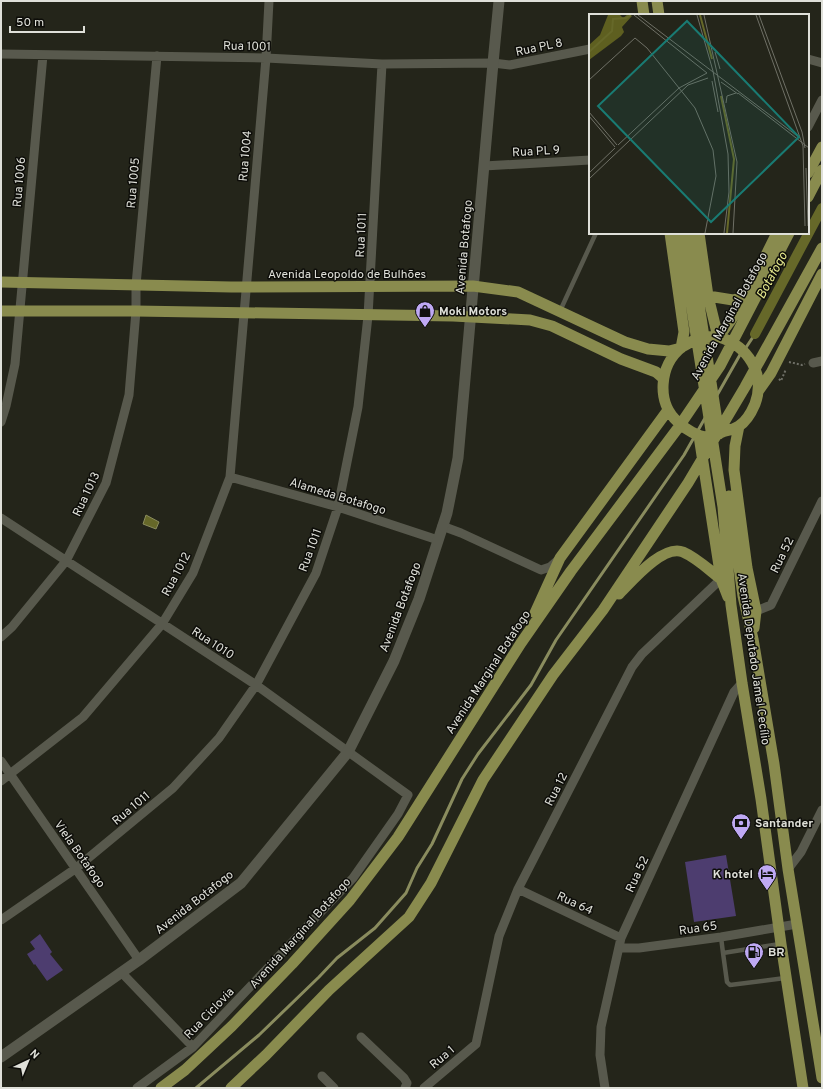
<svg xmlns="http://www.w3.org/2000/svg" width="823" height="1089" font-family="Overpass,sans-serif">
	<style>
		.water { fill: #666829; stroke: #8a8c5e }
		.lines { fill: none; stroke-linecap: round; stroke-linejoin: round }
		.stream { stroke: #8a8c5e; stroke-width: 3 }
		.canal { stroke: #666829; stroke-width: 10 }
		.building { fill: #4d3d6f }
		.path { stroke: #707168; stroke-width: 2; stroke-dasharray: 2 2; stroke-linecap: butt }
		.service { stroke: #58594d; stroke-width: 4.5 }
		.minor { stroke: #58594d; stroke-width: 9 }
		.tertiary { stroke: #58594d; stroke-width: 11 }
		.primary { stroke: #898b4e; stroke-width: 11 }
		.labels { text-anchor: middle; stroke-width: 3; stroke-linejoin: round; paint-order: stroke }
		.street-label { font-size: 12px; fill: #dfe0d9; stroke: #0d0d09 }
		.poi-label { font-size: 12px; font-weight: bold; fill: #dfe0d9; stroke: #0d0d09; text-anchor: start }
		.water-label { font-size: 13px; font-style: italic; fill: #e7ea8e; stroke: #0d0d09 }
		.inset-river { fill: none; stroke: #666829; stroke-width: 2 }
		.inset-road { fill: none; stroke: #6f7066; stroke-width: 1 }
		.view { fill: #197b73; fill-opacity: 0.15; stroke: #197b73; stroke-width: 2 }
		.inset-edge { fill: none; stroke: #dfe0d9; stroke-width: 2 }
	</style>
	<rect width="100%" height="100%" fill="#24251a"/>
	<path class="water" d="M 146,515 L 159,522 L 156,529 L 143,524 Z"/>
	<g class="lines">
		<path class="stream" d="M 745,349 L 755,334
			M 716,397 L 741,353
			M 196,1088 L 259,1035 L 319,977 L 337,958 L 375,928 L 406,893 L 417,868 L 432,844 L 462,779 L 478,754 L 531,685 L 556,640 L 684,455 L 705,418"/>
		<path class="canal" d="M 755,334 L 822,208"/>
	</g>
	<path class="building" d="M 726,855 L 736,916 L 694,922 L 685,862 Z
		M 40,934 L 52,952 L 50,954 L 63,970 L 47,981 L 35,964 L 34,965 L 27,954 L 35,949 L 30,942 Z"/>
	<g class="lines">
		<path class="path" d="M 789,362 L 802,365 L 805,364
			M 779,379 L 781,381 L 786,369"/>
		<path class="service" d="M 560,311 L 596,233
			M 721,937 L 723,953
			M 780,944 L 723,953 L 727,982 L 730,985 L 785,978"/>
		<path class="minor" d="M 1,54 L 266,58 L 382,64 L 493,63 L 510,65 L 590,49
			M 808,59 L 822,63
			M 808,127 L 822,100
			M 484,166 L 590,160
			M 813,363 L 822,361
			M 1,422 L 6,406 L 15,364 L 43,55
			M 230,477 L 338,507 L 438,540
			M 1,518 L 256,685 L 408,795 L 398,814 L 353,878 L 193,1047 L 137,1088
			M 442,526 L 461,533 L 541,570 L 550,567 L 559,559
			M 756,611 L 771,605 L 822,501
			M 1,637 L 12,627 L 66,561 L 106,483 L 129,395 L 136,311 L 136,285 L 157,56
			M 1,761 L 139,960
			M 1,781 L 83,717 L 162,624 L 193,573 L 230,477 L 266,58 L 269,1
			M 788,869 L 801,852 L 822,810
			M 518,889 L 621,938
			M 1,920 L 75,869 L 173,788 L 219,738 L 256,685 L 316,573 L 338,507 L 358,407 L 368,316 L 382,64
			M 619,948 L 639,948 L 721,937 L 797,924
			M 121,972 L 193,1047
			M 361,1037 L 404,1078 L 407,1083 L 405,1088
			M 322,1076 L 334,1088
			M 424,1088 L 476,1044 L 499,936 L 518,889 L 632,667 L 642,654 L 721,579
			M 605,1088 L 600,1055 L 601,1027 L 621,938 L 734,692 L 742,683"/>
		<path class="tertiary" d="M 1,1057 L 139,960 L 241,883 L 348,752 L 394,661 L 419,599 L 447,513 L 458,458 L 493,63 L 499,1"/>
		<path class="primary" d="M 642,1 L 644,15
			M 657,1 L 659,15
			M 808,173 L 822,147
			M 808,197 L 822,170
			M 680,233 L 723,507 L 731,605 L 742,683 L 761,799 L 781,944 L 803,1088
			M 688,233 L 719,434
			M 699,233 L 708,296 L 718,337
			M 1,282 L 231,287 L 473,286 L 518,292 L 625,342 L 648,349 L 669,351 L 681,348 L 684,332 L 670,233
			M 708,296 L 733,300 L 744,297
			M 1,311 L 136,311 L 453,316 L 530,320 L 552,326 L 621,359 L 656,372 L 663,378
			M 701,337 C 706,337 713,336 719,337 C 748,346 766,374 755,404 C 752,411 747,421 739,426 C 735,429 730,430 725,431 C 720,433 713,437 708,437 C 698,437 685,429 678,422 C 656,403 659,365 682,347 C 688,343 695,340 701,337 Z
			M 718,337 C 742,310 760,266 777,233
			M 759,390 L 771,373 L 822,274
			M 739,426 L 735,446 L 734,470 L 747,568 L 756,611 L 754,628
			M 699,436 L 721,579 L 728,597
			M 729,496 L 743,596 L 753,639 L 774,764 L 788,869 L 822,1078
			M 619,594 C 632,581 663,544 683,552 C 697,558 709,570 721,579
			M 535,613 L 560,558 L 668,410
			M 161,1088 L 185,1070 L 232,1026 L 292,964 L 350,900 L 398,837 L 521,643 L 571,571 L 678,428 L 720,366 L 789,233
			M 231,1088 L 266,1055 L 329,990 L 409,917 L 431,883 L 483,780 L 553,675 L 603,610 L 688,483 L 745,387 L 822,248"/>
	</g>
	<defs>
		<symbol id="shop-pin" viewBox="-11 -11 22 30"><path d="M0 17L-7.5 6A9.5 9.5 0 1 1 7.5 6Z" fill="#bfa9f4" stroke="#0d0d09"/><path d="M-5-2.5h2.3a2.7 3.5 0 0 1 5.4 0H5L5.5 6h-11ZM-1.5-2.5h3a1.5 2.3 0 0 0-3 0Z" fill="#111"/></symbol>
		<symbol id="bank-pin" viewBox="-11 -11 22 30"><path d="M0 17L-7.5 6A9.5 9.5 0 1 1 7.5 6Z" fill="#bfa9f4" stroke="#0d0d09"/><path d="M-6-4H6V4H-6ZM0-2.3a2.3 2.3 0 1 0 0 4.6a2.3 2.3 0 1 0 0-4.6Z" fill="#111"/></symbol>
		<symbol id="hotel-pin" viewBox="-11 -11 22 30"><path d="M0 17L-7.5 6A9.5 9.5 0 1 1 7.5 6Z" fill="#bfa9f4" stroke="#0d0d09"/><path d="M-6-4.5h1.5V1H6V5H4.5V3h-9V5H-6ZM-4 0a1.8 1.8 0 1 1 3.6 0ZM.5 0V-2.5h3Q6-2.5 6 0Z" fill="#111"/></symbol>
		<symbol id="fuel-pin" viewBox="-11 -11 22 30"><path d="M0 17L-7.5 6A9.5 9.5 0 1 1 7.5 6Z" fill="#bfa9f4" stroke="#0d0d09"/><path d="M-5.5-6h7V0h2V4h1.3V-2.5L3-4.5l.8-.8L6-3V5H2.5V1h-1V6h-7ZM-4.2-4.7v3.2H.2V-4.7Z" fill="#111"/></symbol>
	</defs>
	<g fill-rule="evenodd">
		<use href="#shop-pin" x="414" y="300" width="22" height="30"/>
		<use href="#bank-pin" x="730" y="812" width="22" height="30"/>
		<use href="#hotel-pin" x="756" y="863" width="22" height="30"/>
		<use href="#fuel-pin" x="743" y="941" width="22" height="30"/>
	</g>
	<g class="labels">
		<g class="street-label">
			<text transform="translate(247 46) rotate(1)" y="4">Rua 1001</text>
			<text transform="translate(539 47) rotate(-12)" y="4">Rua PL 8</text>
			<text transform="translate(536 151) rotate(-3)" y="4">Rua PL 9</text>
			<text transform="translate(245 156) rotate(-85)" y="4">Rua 1004</text>
			<text transform="translate(19 182) rotate(-85)" y="4">Rua 1006</text>
			<text transform="translate(133 183) rotate(-85)" y="4">Rua 1005</text>
			<text transform="translate(361 235) rotate(-87)" y="4">Rua 1011</text>
			<text transform="translate(464 247) rotate(-85)" y="4">Avenida Botafogo</text>
			<text x="347" y="278">Avenida Leopoldo de Bulhões</text>
			<text transform="translate(729 316) rotate(-61)" y="4">Avenida Marginal Botafogo</text>
			<text transform="translate(86 494) rotate(-65)" y="4">Rua 1013</text>
			<text transform="translate(338 496) rotate(17)" y="4">Alameda Botafogo</text>
			<text transform="translate(310 550) rotate(-70)" y="4">Rua 1011</text>
			<text transform="translate(782 555) rotate(-64)" y="4">Rua 52</text>
			<text transform="translate(176 574) rotate(-62)" y="4">Rua 1012</text>
			<text transform="translate(400 607) rotate(-69)" y="4">Avenida Botafogo</text>
			<text transform="translate(213 643) rotate(33)" y="4">Rua 1010</text>
			<text transform="translate(754 659) rotate(82)" y="4">Avenida Deputado Jamel Cecílio</text>
			<text transform="translate(488 672) rotate(-57)" y="4">Avenida Marginal Botafogo</text>
			<text transform="translate(556 789) rotate(-63)" y="4">Rua 12</text>
			<text transform="translate(131 808) rotate(-40)" y="4">Rua 1011</text>
			<text transform="translate(80 854) rotate(55)" y="4">Viela Botafogo</text>
			<text transform="translate(637 874) rotate(-65)" y="4">Rua 52</text>
			<text transform="translate(194 902) rotate(-38)" y="4">Avenida Botafogo</text>
			<text transform="translate(575 903) rotate(25)" y="4">Rua 64</text>
			<text transform="translate(698 928) rotate(-8)" y="4">Rua 65</text>
			<text transform="translate(300 933) rotate(-48)" y="4">Avenida Marginal Botafogo</text>
			<text transform="translate(209 1013) rotate(-46)" y="4">Rua Ciclovia</text>
			<text transform="translate(442 1057) rotate(-40)" y="4">Rua 1</text>
		</g>
		<g class="poi-label">
			<text x="439" y="315">Moki Motors</text>
			<text x="755" y="827">Santander</text>
			<text x="753" y="878" text-anchor="end">K hotel</text>
			<text x="768" y="956">BR</text>
		</g>
		<g class="water-label">
			<text transform="translate(771 275) rotate(-62)" y="5">Botafogo</text>
		</g>
	</g>
	<g transform="translate(589 14)">
		<rect width="220" height="220" fill="#24251a"/>
		<path d="M 19,1 L 31,1 L 34,4 L 38,1 L 43,2 L 33,13 L 35,18 L 32,22 L 0,46 L 0,31 L 11,21 Z" fill="#5e5f20"/>
		<path class="inset-river" d="M 111,1 L 123,45M 0,38 L 23,17 L 24,5 L 37,4 L 42,1M 132,82 L 145,145 L 138,219"/>
		<path class="inset-road" d="M 49,1 L 211,124M 108,1 L 124,57 L 139,140 L 140,178 L 135,219M 115,1 L 148,148 L 144,219M 167,1 L 214,132 L 216,212M 170,1 L 213,118 L 216,134M 126,38 L 131,55M 0,66 L 46,24 L 58,34 L 106,94 L 124,136 L 127,162 L 116,219M 123,67 L 129,98M 132,68 L 149,80M 149,79 L 220,134M 137,89 L 138,82 L 147,79M 0,98 L 28,131M 0,102 L 26,133M 29,131 L 90,74 L 118,59 L 45,1M 217,154 L 219,212M 0,159 L 26,134M 1,164 L 99,71 L 119,64"/>
		<path class="view" d="M 98,7 L 210,123 L 122,208 L 9,92 Z"/>
		<rect width="220" height="220" class="inset-edge"/>
	</g>
	<rect width="823" height="1089" fill="none" stroke="#dfe0d9" stroke-width="4"/>
	<g transform="translate(28 1061) rotate(44)" stroke="#0d0d09" stroke-width="3" paint-order="stroke">
	<path d="M0-3L7 15L0 10L-7 15Z" fill="#dfe0d9"/>
	<text y="-6" font-size="11" font-weight="bold" text-anchor="middle" fill="#dfe0d9">N</text>
	</g>
	<path d="M10 26v6h74v-6" fill="none" stroke="#dfe0d9" stroke-width="2"/>
	<text x="16" y="26" font-size="12" fill="#dfe0d9" stroke="#0d0d09" stroke-width="3" paint-order="stroke">50 m</text>
</svg>
